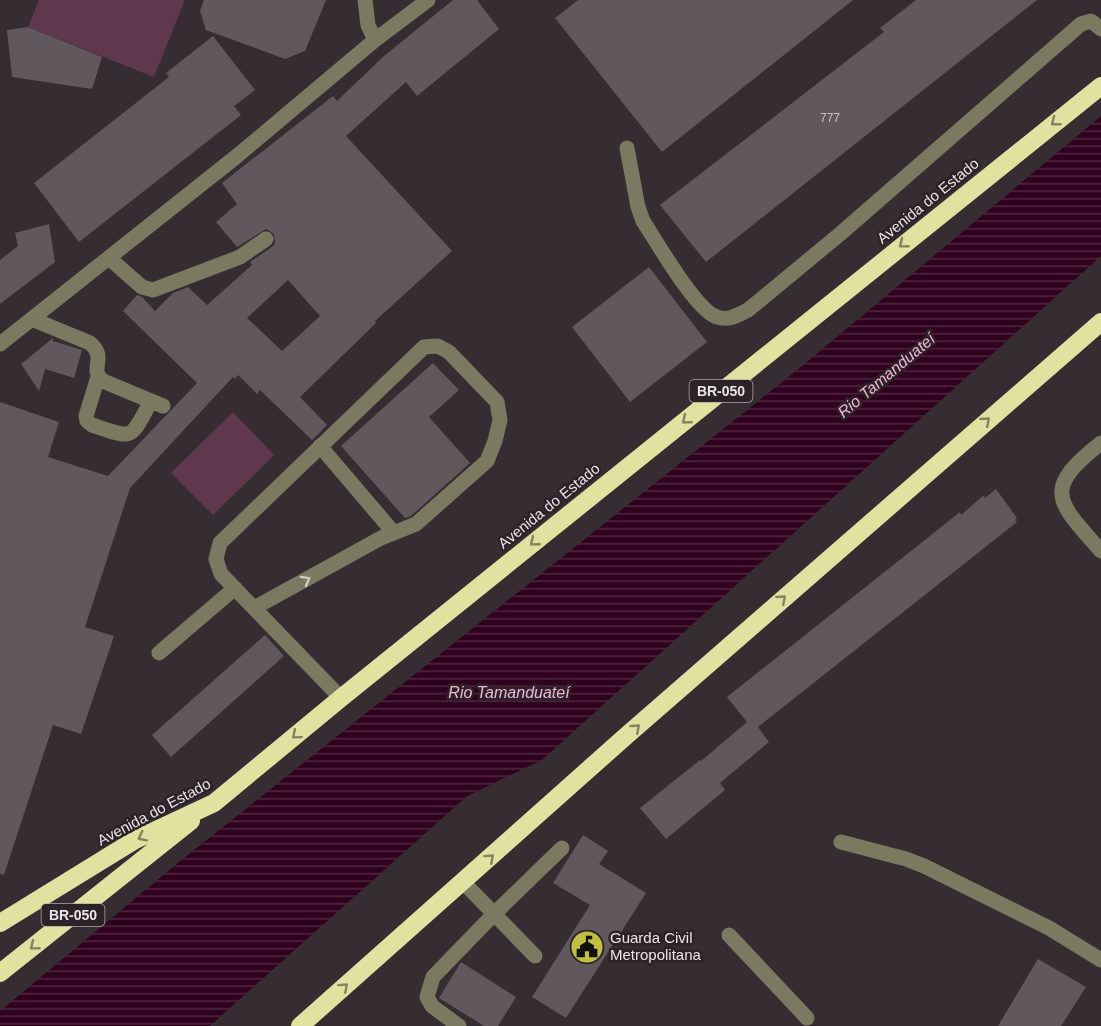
<svg xmlns="http://www.w3.org/2000/svg" width="1101" height="1026" font-family="Arial,sans-serif">
	<style>
		.grass { fill: #60384e }
		.water { fill: url(#water-rules) }
		.building { fill: #61585d; fill-rule: evenodd }
		.lines { fill: none; stroke-linecap: round; stroke-linejoin: round }
		.minor { stroke: #797a60; stroke-width: 15 }
		.highway { stroke: #e1e1a0; stroke-width: 18 }
		.oneway { stroke: #868264 }
		.oneway2 { stroke: #cecac5 }
		.labels { text-anchor: middle; stroke-width: 5; stroke-linejoin: round; paint-order: stroke }
		.number-label { font-size: 12px; fill: #c8c2c4 }
		.shield { fill: #2b2327; stroke: #b1abad; stroke-width: 1.5 }
		.shield-label { font-size: 14px; font-weight: bold; fill: #eae5e7 }
		.street-label { font-size: 15px; fill: #eae5e7; stroke: #2b2327 }
		.poi-label { font-size: 15px; fill: #eae5e7; stroke: #2b2327; text-anchor: start }
		.water-label { font-size: 16px; font-style: italic; fill: #f7b3d7; stroke: #2b2327 }
	</style>
	<defs>
		<pattern id="water-rules" width="6" height="5" patternUnits="userSpaceOnUse" patternTransform="scale(1.5)"><rect width="6" height="5" fill="#30021f"/><path d="M0 2.5h6" fill="none" stroke="#4e2740"/></pattern>
	</defs>
	<rect width="100%" height="100%" fill="#352d31"/>
	<path class="grass" d="M 39,0 L 185,0 L 154,77 L 28,27 Z
		M 233,412 L 274,455 L 213,515 L 171,473 Z"/>
	<path class="water" d="M 1101,116 L 1101,256 L 542,760 L 467,796 L 210,1026 L 0,1026 L 0,1011 L 179,862 L 801,367 Z"/>
	<path class="building" d="M 204,0 L 326,0 L 305,51 L 285,59 L 206,30 L 200,11 Z
		M 453,0 L 477,0 L 499,29 L 417,96 L 406,82 L 346,136 L 452,251 L 375,321 L 376,323 L 300,397 L 327,425 L 312,440 L 260,390 L 257,394 L 238,375 L 235,379 L 233,377 L 130,488 L 85,627 L 114,636 L 81,734 L 53,725 L 4,875 L 0,874 L 0,402 L 59,422 L 48,457 L 108,476 L 197,383 L 123,311 L 137,295 L 142,297 L 155,311 L 173,293 L 188,287 L 207,305 L 252,265 L 250,262 L 272,247 L 275,243 L 274,234 L 266,229 L 237,247 L 216,222 L 237,204 L 222,183 L 333,96 L 337,101 L 384,56 ZM 288,280 L 320,316 L 282,351 L 247,318 Z
		M 578,0 L 853,0 L 662,152 L 555,18 Z
		M 916,0 L 1037,0 L 706,262 L 660,205 L 884,32 L 880,28 Z
		M 28,27 L 102,57 L 92,89 L 12,77 L 7,30 Z
		M 213,36 L 255,90 L 234,106 L 241,115 L 79,242 L 34,183 L 169,77 L 166,73 Z
		M 49,224 L 55,262 L 0,304 L 0,260 L 18,246 L 15,233 Z
		M 649,267 L 707,342 L 630,402 L 572,327 Z
		M 53,338 L 53,341 L 82,350 L 74,378 L 45,369 L 39,391 L 21,364 Z
		M 433,363 L 459,390 L 429,417 L 470,463 L 411,516 L 405,518 L 341,446 Z
		M 996,489 L 1017,518 L 1015,520 L 1017,522 L 758,727 L 769,742 L 720,783 L 725,790 L 666,839 L 640,808 L 700,760 L 701,761 L 747,722 L 727,697 L 960,512 L 961,515 L 984,495 L 985,498 Z
		M 265,635 L 284,656 L 171,757 L 152,735 Z
		M 583,835 L 608,851 L 599,864 L 646,893 L 566,1018 L 532,997 L 590,905 L 553,883 Z
		M 1038,959 L 1086,987 L 1061,1026 L 998,1026 Z
		M 461,962 L 516,997 L 498,1026 L 484,1026 L 439,998 Z"/>
	<g class="lines">
		<path class="minor" d="M 365,0 L 368,25 L 375,40
			M 627,148 L 638,207 L 643,221 C 657,242 696,311 717,317 C 729,321 738,315 748,310 L 840,234 L 1081,24 L 1091,21 L 1101,29
			M 109,258 L 142,287 L 153,290 L 240,257 L 266,239
			M 32,319 L 90,343 C 108,358 88,369 103,381 L 163,406
			M 0,344 L 237,156 L 375,40 L 428,0
			M 98,377 L 86,416 L 87,421 L 92,425 C 135,439 129,441 151,401
			M 1101,443 C 1041,490 1057,501 1101,551
			M 320,446 L 394,533
			M 254,608 L 381,538 L 416,524 L 487,461 L 495,441 L 500,420 L 497,402 L 449,352 L 438,346 L 424,347 L 220,543 L 216,559 L 221,574 L 341,698
			M 159,653 L 235,588
			M 841,842 L 906,859 L 924,866 L 1049,928 L 1101,960
			M 463,882 L 535,956
			M 729,935 L 807,1018
			M 459,1026 L 432,1006 L 427,997 L 433,977 L 495,913 L 562,848"/>
		<path class="highway" d="M 0,923 L 135,840 L 214,803 L 341,698 L 1101,86
			M 0,973 L 191,821
			M 300,1026 L 626,736 L 1101,322"/>
	</g>
	<defs><path id="oneway-chevron" d="M-2-3.5L2.5 0L-2 3.5" fill="none" stroke-width="1.6" stroke-linecap="round" stroke-linejoin="round" transform="scale(1.5)"/></defs>
	<g class="oneway">
		<use href="#oneway-chevron" transform="translate(1055 122) rotate(142)"/>
		<use href="#oneway-chevron" transform="translate(903 244) rotate(141)"/>
		<use href="#oneway-chevron" transform="translate(686 420) rotate(141)"/>
		<use href="#oneway-chevron" transform="translate(986 421) rotate(-41)"/>
		<use href="#oneway-chevron" transform="translate(534 542) rotate(141)"/>
		<use href="#oneway-chevron" transform="translate(782 599) rotate(-41)"/>
		<use href="#oneway-chevron" transform="translate(636 728) rotate(-41)"/>
		<use href="#oneway-chevron" transform="translate(296 735) rotate(140)"/>
		<use href="#oneway-chevron" transform="translate(142 837) rotate(153)"/>
		<use href="#oneway-chevron" transform="translate(490 858) rotate(-42)"/>
		<use href="#oneway-chevron" transform="translate(34 946) rotate(141)"/>
		<use href="#oneway-chevron" transform="translate(344 987) rotate(-42)"/>
	</g>
	<use class="oneway2" href="#oneway-chevron" transform="translate(306 580) rotate(-29)"/>
	<defs>
		<symbol id="civic-disc" viewBox="-11 -11 22 22"><circle r="9.5" fill="#c1be40" stroke="#2b2327"/><path d="M-.6-6.5H3V-4.5H.6V-3L4-1V1h2V6H-6V1h2V-1L-.6-3ZM-1.2 2.5V6h2.4V2.5Z" fill="#111"/></symbol>
	</defs>
	<g fill-rule="evenodd">
		<use href="#civic-disc" x="568" y="928" width="38" height="38"/>
	</g>
	<g class="labels">
		<g class="number-label">
			<text x="830" y="122">777</text>
		</g>
		<g class="shield">
			<rect x="689.5" y="380" width="63" height="22" rx="4.5"/>
			<rect x="41.5" y="904" width="63" height="22" rx="4.5"/>
		</g>
		<g class="shield-label">
			<text x="721" y="396">BR-050</text>
			<text x="73" y="920">BR-050</text>
		</g>
		<g class="street-label">
			<text transform="translate(928 201) rotate(-39)" y="5">Avenida do Estado</text>
			<text transform="translate(549 506) rotate(-39)" y="5">Avenida do Estado</text>
			<text transform="translate(154 812) rotate(-28)" y="5">Avenida do Estado</text>
		</g>
		<g class="poi-label">
			<text x="610" y="943">Guarda Civil<tspan x="610" dy="17">Metropolitana</tspan></text>
		</g>
		<g class="water-label">
			<text transform="translate(886 375) rotate(-40)" y="6">Rio Tamanduateí</text>
			<text x="509" y="698">Rio Tamanduateí</text>
		</g>
	</g>
</svg>
